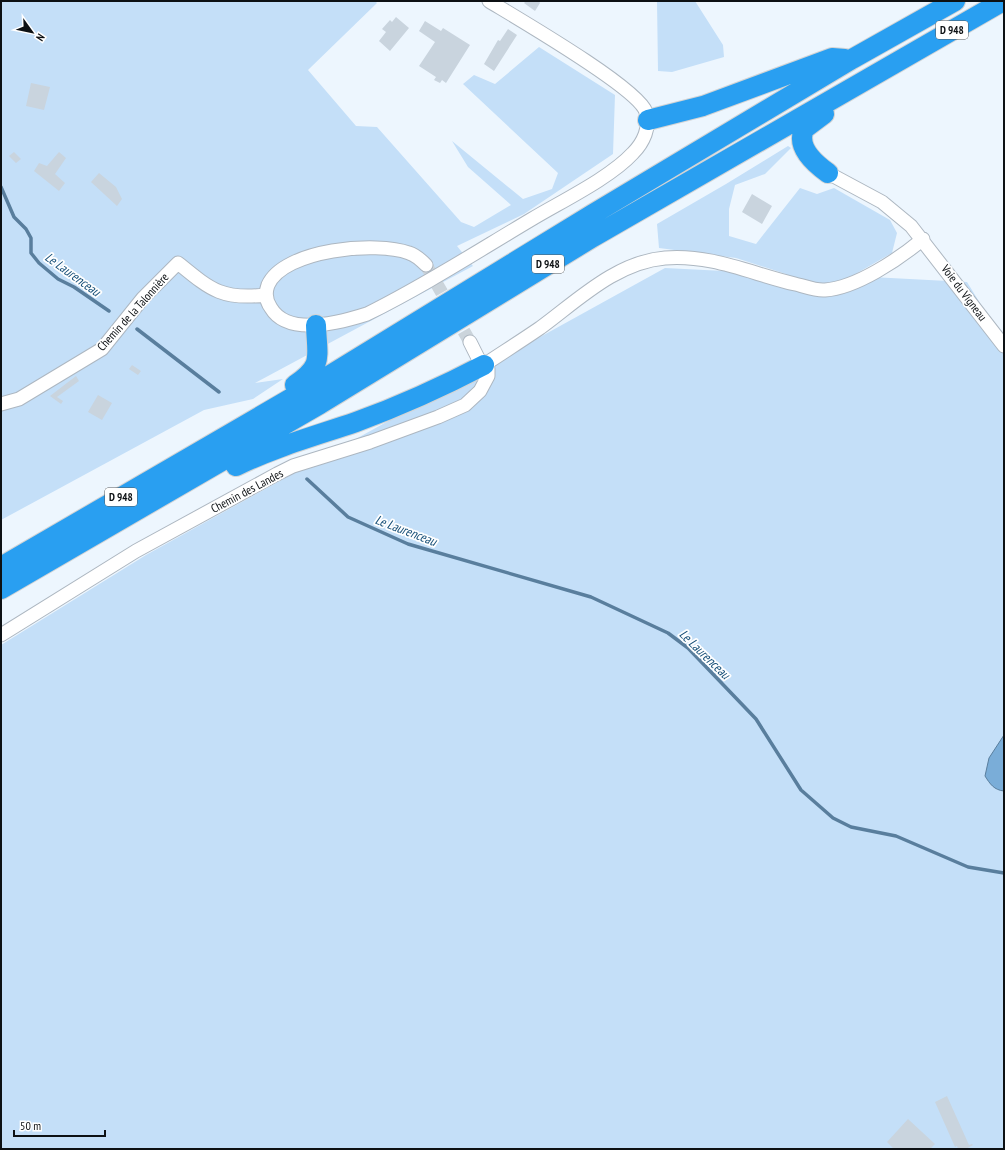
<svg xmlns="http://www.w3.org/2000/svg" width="1005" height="1150" font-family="'PT Sans Narrow',sans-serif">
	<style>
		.green { fill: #c4dff8 }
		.water { fill: #7aadd8; stroke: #597e9d }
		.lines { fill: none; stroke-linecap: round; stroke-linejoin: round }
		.stream { stroke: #597e9d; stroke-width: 3.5 }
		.building { fill: #c9d4de }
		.minor-tunnel { stroke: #cbd4db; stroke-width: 13; stroke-dasharray: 13 6; stroke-linecap: butt }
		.minor-casing { stroke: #adb7c1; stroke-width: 15 }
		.highway-casing { stroke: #d3d4d5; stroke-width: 22 }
		.minor { stroke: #fff; stroke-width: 13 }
		.highway { stroke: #299ff1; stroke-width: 20 }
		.labels { text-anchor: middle; stroke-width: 3.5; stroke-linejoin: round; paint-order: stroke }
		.shield { fill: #fff; stroke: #56585a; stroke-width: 1 }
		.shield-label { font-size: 11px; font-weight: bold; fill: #0d1114 }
		.street-label { font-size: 12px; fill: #0d1114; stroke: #fff }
		.water-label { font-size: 13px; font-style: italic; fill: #164f78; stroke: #fff }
	</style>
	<rect width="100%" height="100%" fill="#edf6fe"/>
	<path class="green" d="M 1,1 L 375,1 L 377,3 L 308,70 L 356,126 L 377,127 L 461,222 L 474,227 L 511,205 L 468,167 L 452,141 L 523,199 L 552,189 L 558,173 L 463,84 L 474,75 L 495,84 L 539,47 L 615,95 L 613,154 L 524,214 L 457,246 L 473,266 L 255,383 L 283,379 L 253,399 L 204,410 L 1,520 Z
		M 657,1 L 695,1 L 723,45 L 724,57 L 672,72 L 658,71 Z
		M 788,146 L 791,148 L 765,174 L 735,185 L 729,209 L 729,236 L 756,244 L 800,188 L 817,194 L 834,188 L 890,220 L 897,233 L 892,253 L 852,276 L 967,282 L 1004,342 L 1004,1149 L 1,1149 L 1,645 L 146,555 L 665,268 L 786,274 L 736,258 L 659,248 L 657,224 L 726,184 Z"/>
	<path class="water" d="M 1004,735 L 1004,791 C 994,790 990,784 985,776 L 989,758 Z"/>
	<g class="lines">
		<path class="stream" d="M 1,187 L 14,217 L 26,229 L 31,238 L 31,253 L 39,263 L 58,279 L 74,287 L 109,311
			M 137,329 L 219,392
			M 307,479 L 348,517 L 408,544 L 591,597 L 668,633 L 688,648 L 756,719 L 801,790 L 833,818 L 851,827 L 896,836 L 968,867 L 1004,873"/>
	</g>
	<path class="building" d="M 526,1 L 539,1 L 540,3 L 535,11 L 524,3 Z
		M 396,17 L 409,28 L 390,51 L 379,41 L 386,32 L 382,29 L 390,20 L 392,22 Z
		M 425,21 L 441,31 L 443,28 L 470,45 L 446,83 L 442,80 L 440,83 L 434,80 L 436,77 L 419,66 L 435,42 L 419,31 Z
		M 508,29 L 517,35 L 494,71 L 484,64 L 498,40 L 500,41 Z
		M 31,83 L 50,87 L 44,110 L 26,106 Z
		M 14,152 L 21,159 L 16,163 L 9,156 Z
		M 59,152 L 66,158 L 55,174 L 65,183 L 59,191 L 34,171 L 39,163 L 47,166 Z
		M 99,173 L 116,187 L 122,199 L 117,206 L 91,182 Z
		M 752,194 L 772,206 L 762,224 L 742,212 Z
		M 132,365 L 141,371 L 138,375 L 129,369 Z
		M 76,376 L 79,381 L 57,397 L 63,401 L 61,404 L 50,396 Z
		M 98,395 L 112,403 L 102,420 L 88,412 Z
		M 947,1096 L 969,1145 L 972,1144 L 973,1145 L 966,1149 L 958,1149 L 957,1146 L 955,1147 L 935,1102 Z
		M 908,1119 L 935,1144 L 930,1149 L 894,1149 L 887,1142 Z"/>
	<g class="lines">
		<path class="minor-tunnel" d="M 426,265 L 470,342"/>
		<defs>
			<path id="minor" d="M 828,173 L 882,202 L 911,226 L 1004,346
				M 426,265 C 421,260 416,255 409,253 C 377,241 284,249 268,285 C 265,293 266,301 271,308 C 288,337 342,322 367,314 C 424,286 478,251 532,219 C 562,201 610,178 633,153 C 643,143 651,127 646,112 C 638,88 517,18 489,1
				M 484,365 C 502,353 521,341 540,328 C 577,301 616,262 665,258 C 711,254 752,274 795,284 C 804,286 816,291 825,290 C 856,288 899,259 923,239
				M 1,404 L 19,399 L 102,349 L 143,298 L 178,263 C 211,290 222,300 266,295
				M 1,635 L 136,551 L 277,474 L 293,466 L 370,442 L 438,417 L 465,405 L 480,391 L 488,376 L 488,369 L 480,362 L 470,342"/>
			<path id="highway" d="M 824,114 L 804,129 C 796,147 814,163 828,173
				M 648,120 L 703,106 L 832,58 L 845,59
				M 295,385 C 324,365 317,358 316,325
				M 236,466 C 275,447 315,436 356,422 C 400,406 442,387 484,365
				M 1,567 L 314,385 L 593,214 L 852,59 L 955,1
				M 1,589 L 320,404 L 593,237 L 1003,1"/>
		</defs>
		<use href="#minor" class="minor-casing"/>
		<use href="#highway" class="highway-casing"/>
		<use href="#minor" class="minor"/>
		<use href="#highway" class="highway"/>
	</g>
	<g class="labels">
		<g class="shield">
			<rect x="936" y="21" width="32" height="18" rx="3"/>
			<rect x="532" y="255" width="32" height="18" rx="3"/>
			<rect x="105" y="488" width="32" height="18" rx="3"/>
		</g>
		<g class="shield-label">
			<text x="952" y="34">D 948</text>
			<text x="548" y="268">D 948</text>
			<text x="121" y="501">D 948</text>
		</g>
		<g class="street-label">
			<text transform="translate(964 293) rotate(53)" y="4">Voie du Vigneau</text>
			<text transform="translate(133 312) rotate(-48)" y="4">Chemin de la Talonnière</text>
			<text transform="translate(247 491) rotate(-28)" y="4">Chemin des Landes</text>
		</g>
		<g class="water-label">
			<text transform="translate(73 274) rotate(36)" y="5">Le Laurenceau</text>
			<text transform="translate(406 530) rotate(21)" y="5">Le Laurenceau</text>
			<text transform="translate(705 654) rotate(44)" y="5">Le Laurenceau</text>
		</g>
	</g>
	<rect width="1005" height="1150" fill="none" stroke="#0d1114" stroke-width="4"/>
	<g transform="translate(32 32) rotate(123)" stroke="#ffffff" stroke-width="3" paint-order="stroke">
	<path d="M0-3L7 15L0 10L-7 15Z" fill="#0d1114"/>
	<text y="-6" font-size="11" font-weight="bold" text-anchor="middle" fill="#0d1114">N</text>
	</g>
	<path d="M14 1130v6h91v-6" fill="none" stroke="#0d1114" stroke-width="2"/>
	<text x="20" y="1130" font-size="12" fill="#0d1114" stroke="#ffffff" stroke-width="3" paint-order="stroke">50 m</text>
</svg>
